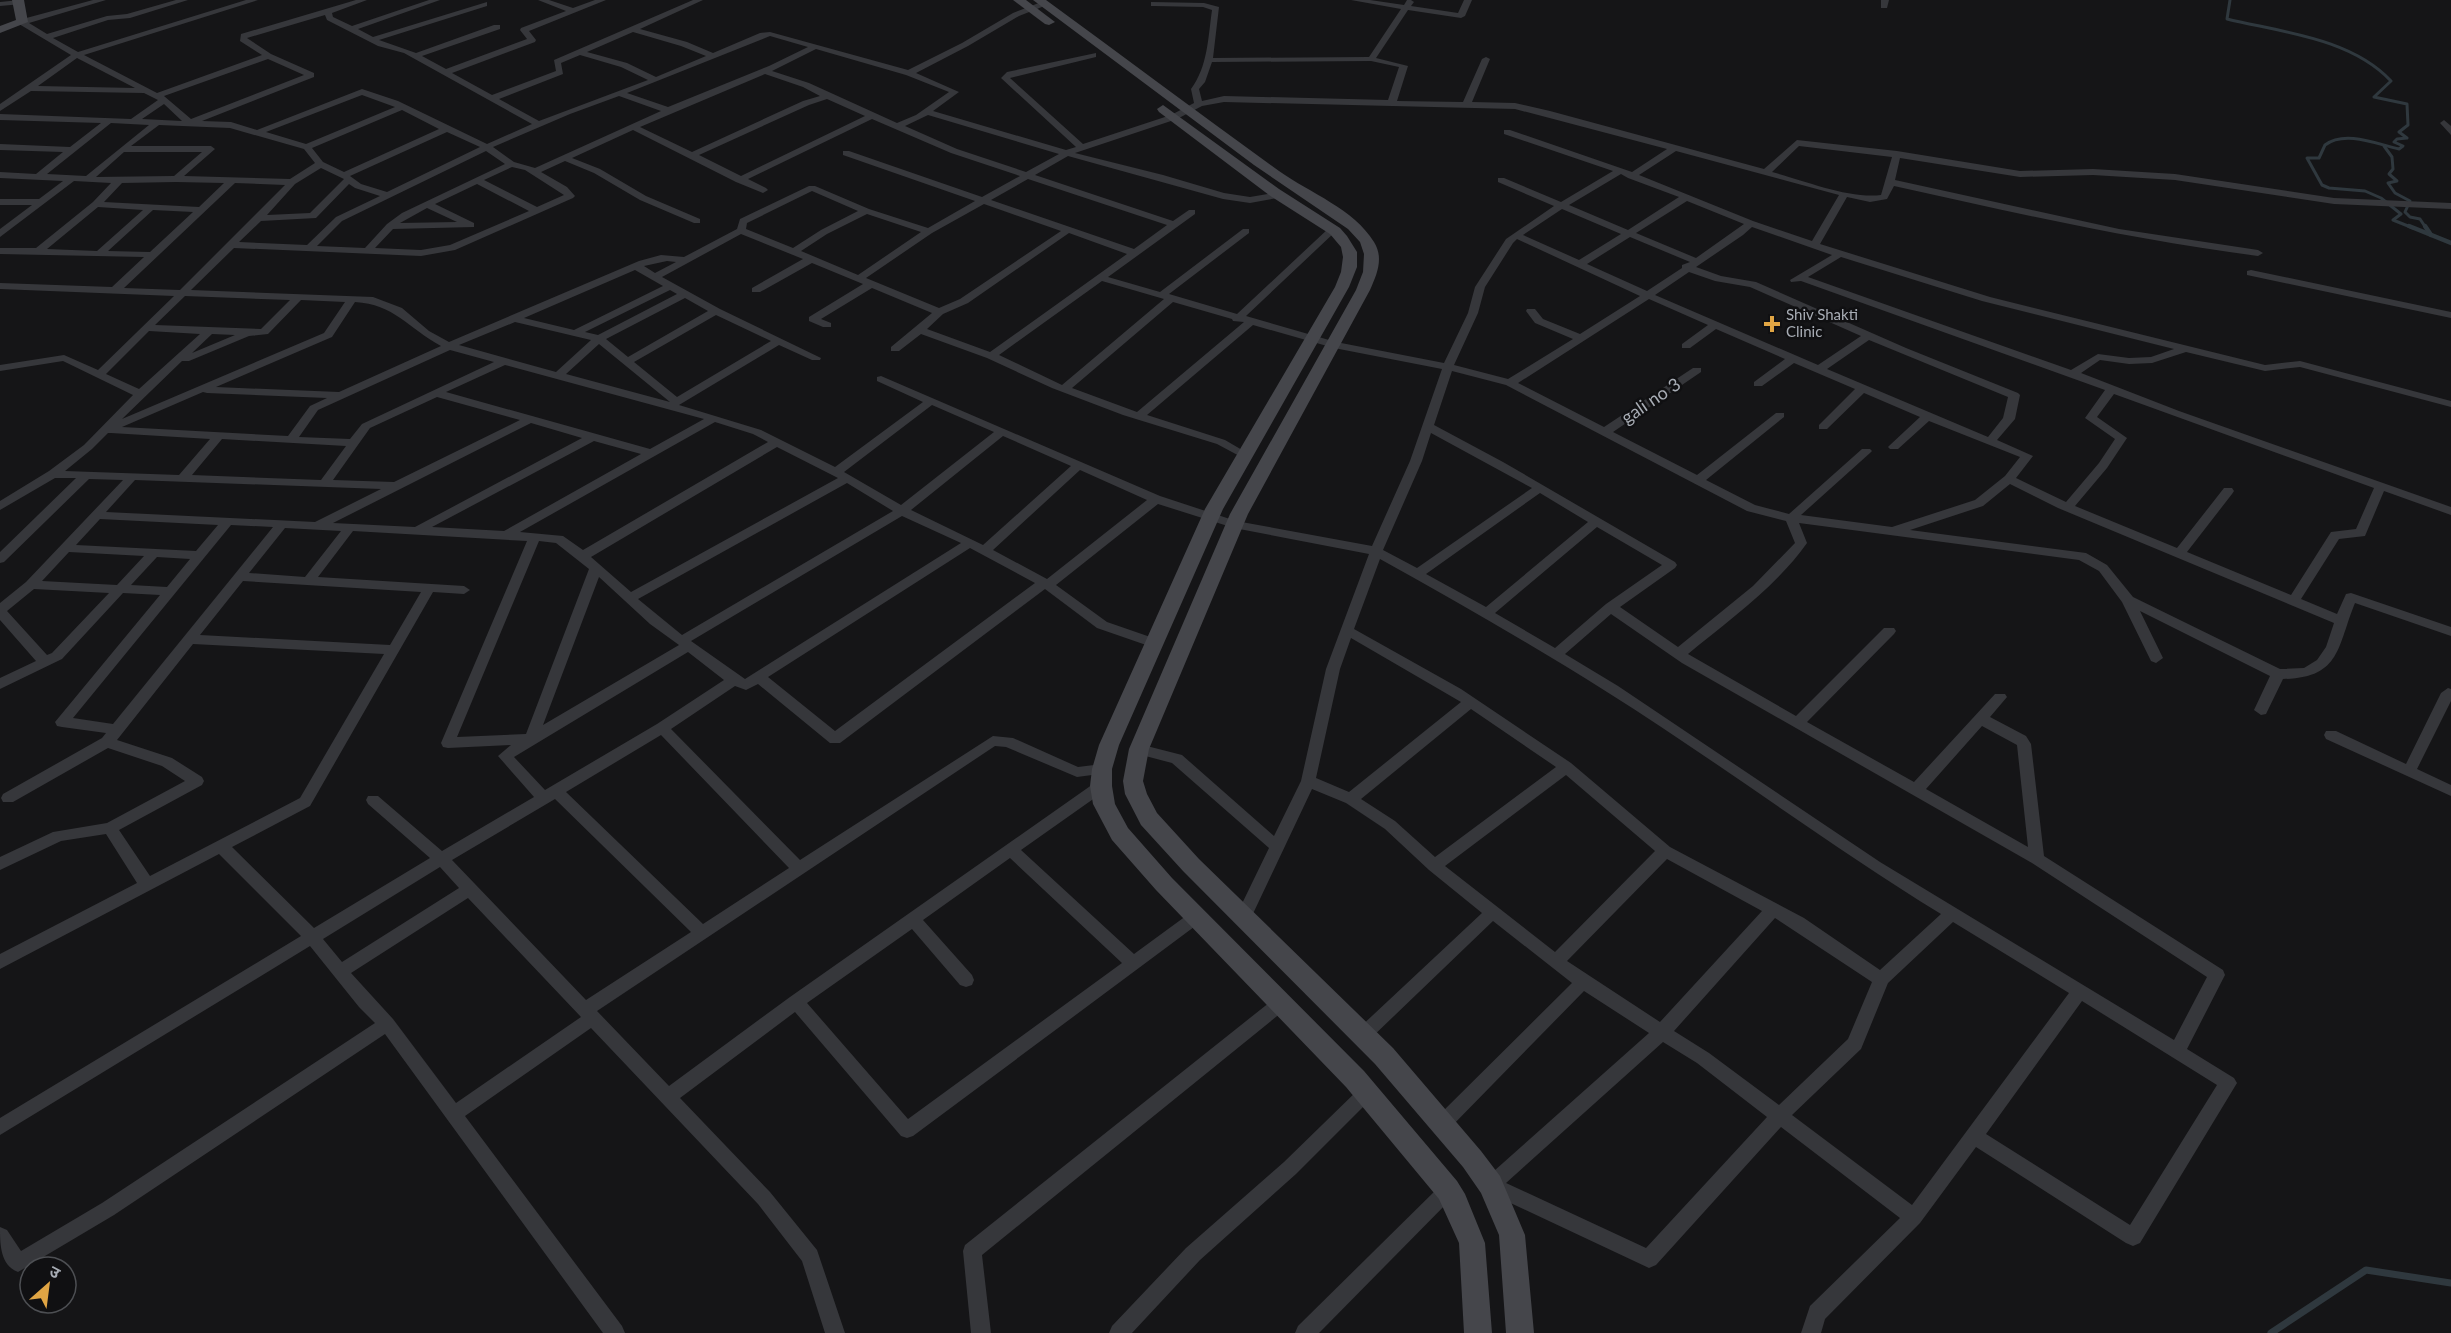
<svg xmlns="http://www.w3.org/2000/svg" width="2451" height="1333" viewBox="0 0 2451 1333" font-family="Lato,'Noto Sans Devanagari',sans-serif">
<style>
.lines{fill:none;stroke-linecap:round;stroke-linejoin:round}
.stream-far2{stroke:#2f383e;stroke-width:3}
.stream-far1{stroke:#2f383e;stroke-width:4.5}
.stream{stroke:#2f383e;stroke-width:7}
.street{fill:#36373b;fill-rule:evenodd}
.secondary{fill:#45464b;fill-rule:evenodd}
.poi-dot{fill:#e0a544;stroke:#101012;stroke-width:2}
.labels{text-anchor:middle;stroke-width:5;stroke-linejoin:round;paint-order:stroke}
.far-poi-label{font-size:15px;fill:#a8adb5;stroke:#101012;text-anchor:start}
.street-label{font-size:18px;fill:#a8adb5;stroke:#101012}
</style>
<rect width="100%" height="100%" fill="#151517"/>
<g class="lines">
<g class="stream-far2">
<path d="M2230,0L2227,19C2281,32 2351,38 2391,81L2374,97L2407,104L2408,125L2399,132L2407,138L2397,139L2394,142L2403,146L2399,149C2377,144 2345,130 2325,145L2319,158H2307L2322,185L2329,188L2365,191L2381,198L2401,214L2393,220L2413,228"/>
<polyline points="2384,146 2392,157 2393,169 2389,174 2397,181 2388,183 2395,193 2410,201 2405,212 2410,217 2420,219 2426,228"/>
</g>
<g class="stream-far1">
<polyline points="2409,226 2451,243"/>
<polyline points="2425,226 2431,235"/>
</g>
<polyline class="stream" points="2271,1333 2366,1270 2451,1283"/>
<g class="street">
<polygon points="20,0 22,4 0,6 0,2"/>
<path d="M93,0H106L29,23L47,34L107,16L127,14L176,0H188L130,18L108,20L53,38L78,52L246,0H258L84,55L157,93L262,55L240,41L241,34L356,0H367L332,13L333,17L352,26L429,0H440L358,29L373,37L487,2V6L379,40L416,53L494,25H500V29L422,56L446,69L527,39L520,30L521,28L566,11L538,0H549L573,8L595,0H606L529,31L536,40L535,42L452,73L492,95L556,71L554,60L693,0H703L640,29L687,42L713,53L760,33L770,32L908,70L962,43L1013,13L1044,1H1047V5L1019,16L968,46L916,73L959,92L933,111L1066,150L1076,147L1001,78L1007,72L1096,53V57L1010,78L1083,144L1171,115L1194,103L1191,89C1208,66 1208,38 1212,10L1203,7L1154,6H1151V2L1204,3L1219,7L1213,58L1369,57L1401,9L1351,0H1370L1404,5L1407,0H1411L1414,2L1411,6L1458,13L1464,0H1472L1465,16L1461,18L1408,10L1376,58L1408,66L1397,101L1463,102L1482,59L1486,57L1490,59L1472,102L1515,103L1550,111L1764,169L1797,140L1897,151L2020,171L2093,169L2175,174L2334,198L2451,203V209L2334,204L2175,180L2093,175L2020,177L1900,158L1895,180L2119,229L2258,250L2263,253L2258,256C2135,240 2015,213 1894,186L1887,199L1870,202L1847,197L1820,244L1990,297L2265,365L2300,361L2451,401V407L2300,367L2265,371L2186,352L2152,363L2129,364L2100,360L2081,373L2179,411L2451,507V515L2384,491L2365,536L2339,539L2301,599L2337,614L2346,594L2351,593L2451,627V636L2355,603C2337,647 2341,678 2283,679L2266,714L2261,715L2254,710L2270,676L2140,611L2163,658L2156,663L2151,661L2122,602L2099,571L2079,560L1799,523L1807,543C1776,587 1729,620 1688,654L1796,716L1884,628H1894L1896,631L1894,634L1807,722L1914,782L1995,694H2005L2007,697L1990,717L2026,736L2031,744L2044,856L2223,970L2225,975L2187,1049L2234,1078L2237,1083L2140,1243L2133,1246L2126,1243L1976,1147L1920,1223L1825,1319L1821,1333H1801L1810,1306L1900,1218L1781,1127L1656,1265L1649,1268L1485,1191L1482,1185L1485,1179L1649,1033L1584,991L1448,1130L1442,1132L1436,1130L1433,1124L1436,1118L1572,983L1493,921L1369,1040L1363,1042L1357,1040L1355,1035L1357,1030L1482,913L1429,870L1385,829L1346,803L1312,789L1250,920L1244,922L1238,920L1236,916L1269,848L1172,763L1134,753L1132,749L1134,745L1139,744L1182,755L1274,836L1301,781L1326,669L1369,554L1234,528L1158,504L1056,585L1107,622L1159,640L1161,643L1159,646H1149L1097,628L1045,589L840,743H830L758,684L746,690L735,686L671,729L800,860L993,736L1013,738L1078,767L1102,764L1107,765L1109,769L1107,773L1077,777L1006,747L995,746L597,1011L669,1086L790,997L1096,782H1106L1108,786L1106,790L1021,850L1134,954L1190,913L1196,911L1202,913L1204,917L1202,921L913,1136L907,1138L901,1136L795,1012L680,1098L770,1192L817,1250L845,1333H825L802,1261L758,1204L591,1028L465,1116L622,1326L625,1333H603L385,1034L114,1215L18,1272C0,1265 0,1244 0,1227L7,1230L21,1251L102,1203L375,1023L359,1007L310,946L0,1135V1118L301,936L219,854L0,969V954L137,883L106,834L61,841L0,870V857L53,832L107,823L185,781L162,766L108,748L13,802H3L1,798L3,794L102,738L106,733L62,727L57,726L55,722L160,595L123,593L62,659L0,689V678L36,661L0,620V603L26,582L123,480L89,479L4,562L0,563V552L76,478H55L0,510V501L49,471L84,445L133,395L63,361L0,371V365L64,355L98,370L174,296L0,289V283L112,287L144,257L0,254V248H36L93,202L111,183L74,181L0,237V229L32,205H0V199H39L63,181L0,178V172L36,174L63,152L0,150V144L70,147L101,123L0,120V114L131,119L158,100L144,93L31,91L0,111V104L71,55L19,24V20ZM325,15L327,20L378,46L404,53L532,124L487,144L398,101L362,89L257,130L231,122L202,121L314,77V73L271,54L247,38ZM633,32L681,46L706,56L656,77L627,63L587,52ZM770,36L808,47L769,66L668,107L627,93ZM816,49L906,75L949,92L916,115L897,123L809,83L772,71ZM580,55L621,67L648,80L539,121L499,99L563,74L561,63ZM77,58L135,88L38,86ZM268,59L304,75L191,119L164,96ZM1371,61L1399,67L1388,100L1224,96L1202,101L1199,89L1205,82L1212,62ZM765,74L803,87L820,96L803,101L692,152L640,127ZM362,95L395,107L306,144L266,132ZM619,96L661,111L535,168L514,162L493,147L570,114ZM827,99L865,116L741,176L699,155L809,105ZM1224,102L1515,109L1667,149L1632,172L1510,130H1504V134L1613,171L1561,202L1504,178H1498V182L1554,206L1506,239L1475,287L1468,313L1444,363L1336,342L1246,316L1335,232V228H1329L1237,314L1169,294L1249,233V229H1243L1160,292L1108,277L1195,214V210H1189L1173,221L1035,175L1068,156L1223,199L1250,203L1283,197V193L1280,192L1250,197L1224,193L1163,175L1075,153L1177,119L1202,106ZM164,104L182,121L142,119ZM402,110L439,129L344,172L323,162L312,148ZM928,115L1059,154L1026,172L957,149L905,126ZM872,119L951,153L1020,176L982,197L849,151H843V155L975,201L928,228L869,209L815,186H809L740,219L737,229L684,257L661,255L639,261L449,342L429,331L402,308L373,297L191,290L234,248L421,256L455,250L573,198L575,196L567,187L541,172L565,161L594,173L640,200L694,223H700V219L646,196L600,169L572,158L633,130L736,182L763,193L768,190L766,188L748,179ZM111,123L149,125L86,176L47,174ZM159,125L230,128L304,149L315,163L290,179L184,176L215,149L211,146H131ZM447,132L480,147L387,192L361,184L350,176ZM1799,146L1892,157L1881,195C1849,199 1803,180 1772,172ZM486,151L505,164L402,213L387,224L365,248L317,246L342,221ZM1676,151L1839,195L1812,241L1753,221L1639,175ZM124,152H202L174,176L96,177ZM512,167L525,170L564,195L537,207L484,180ZM321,168L344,179L310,213L267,215L295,184ZM1621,174L1628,178L1679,197L1628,230L1569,205ZM1028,179L1167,225L1134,249L991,200ZM176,182L224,183L199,207L104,202L122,183ZM235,183L285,185L180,290L124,288ZM349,184L355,188L380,196L336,217L307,245L239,242L261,221L316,218ZM477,184L529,211L450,245L421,250L375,248L393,229L474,227V223L435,204ZM812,191L858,211L821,230L793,248L746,229L747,223ZM1687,201L1744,224L1696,258L1636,233ZM984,204L1061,231L960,299L939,308L866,278L932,233ZM98,207L143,210L97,251L47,249ZM427,208L457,222L400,223ZM1562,209L1621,234L1579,260L1523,235ZM153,210L193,212L150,252L108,251ZM867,214L921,232L858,275L801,251L827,234ZM1752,227L1832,255L1790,280L1791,282L1801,281L2105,390L2085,418L2115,439L2099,463L2066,502L2016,478L2033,456L1997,440L2015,419L2020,395L2018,393L1906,348L1756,282L1721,276L1696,267L1743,235ZM1069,233L1127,254L990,352L927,329L943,314L968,303ZM741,234L803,259L752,288V292H760L812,263L863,284L809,317V321L823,327H831V323L821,319L872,288L932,313L891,347V351H899L921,334L987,358L1052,388L1123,415L1217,444L1245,459L1249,458L1251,456L1249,454L1225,440L1147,415L1253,325L1334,348L1442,369L1410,461L1372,546L1236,521L1160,496L881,376L877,377V381L923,402L835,467L761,430L679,405L779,345L812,360H820L821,358L720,309L662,277ZM1630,237L1690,262L1682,265V268L1647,291L1587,264ZM1517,239L1640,296L1580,334L1543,319L1535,309H1527L1526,311L1535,323L1573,339L1508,379L1454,365L1478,313L1485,287L1513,243ZM1841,257L1982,301L2174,349L2151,357L2129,358L2098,354L2071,370L1808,277ZM667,261L676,262L655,273L644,266ZM635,270L663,286L574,330L524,318ZM1689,272L1715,281L1750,287L1861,336L1818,365L1655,295ZM1102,281L1164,299L1062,385L999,355ZM670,290L677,294L598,335L585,332ZM185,296L290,300L261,329L155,325ZM685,298L708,311L628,357L606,339ZM1649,299L1708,325L1682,344V348H1690L1716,329L1785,359L1754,382V386H1762L1794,363L1855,389L1819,425V429H1827L1864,393L1920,417L1890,445L1888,447L1890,449H1898L1929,421L2020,457L2005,476L1975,500L1892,527L1801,515L1870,453L1872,451L1870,449H1862L1789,514L1755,505L1706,480L1784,417V413H1776L1697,475L1613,432L1701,372V368H1693L1604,427L1518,383ZM301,300L345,302L324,333L122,419L182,361H189L249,336L268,334ZM355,302C394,304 408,328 441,346L339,392L216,387L332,337ZM1173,302L1232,319L1233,321L1244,322L1137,412L1072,388ZM716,315L771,341L677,397L634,362ZM515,322L591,340L556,372L459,345ZM149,331L200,334L139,389L106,374ZM212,334L235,335L192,353ZM1869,340L2008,397L2003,418L1988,437L1827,369ZM599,344L670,402L566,374ZM450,350L494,362L362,424L350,439L299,437L318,410ZM505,365L704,419L650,449L446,392ZM1452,371L1506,385L1747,511L1786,521L1795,543L1753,586L1678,647L1620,607L1675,568L1677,565L1675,562L1503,462L1434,425ZM203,392L207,393L327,398L310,406L288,436L122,427ZM2114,394L2374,488L2356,529L2331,532L2291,595L2187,552L2232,494L2234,491L2232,488H2224L2177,548L2075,506L2107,468L2127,438L2097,417ZM437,397L520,420L394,482L333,480L370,428ZM932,405L994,432L901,505L844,472ZM715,422L753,434L768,442L583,550L563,536L520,532ZM531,423L582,438L415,527L333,523ZM108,433H111L210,439L179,475L65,471L92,449ZM1431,433L1532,488L1417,568L1383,550L1422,461ZM1003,436L1071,466L983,545L911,510ZM222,439L346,446L321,480L192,475ZM594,441L641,454L504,531L432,527ZM777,447L838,478L631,592L591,557ZM1080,470L1147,500L1047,579L993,550ZM135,480L381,489L315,522L106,512ZM847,483L893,511L682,635L638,599ZM2010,484L2058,508L2334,623L2326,647L2317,660L2304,668L2280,669L2133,597L2107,565L2086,553L1910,530L1983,506ZM1540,493L1588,522L1486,607L1426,574ZM902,516L961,543L745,679L691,641ZM100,519L218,525L196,551L76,545ZM231,525L273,527L113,724L73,718ZM1597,527L1662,565L1606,604L1555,648L1495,613ZM285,528L341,531L305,577L249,573ZM353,531L527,541L441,743L443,747L448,748L511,745L498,756L534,797L442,851L378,796H368L366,800L368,804L430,858L314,928L232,847L310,806L433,592L464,594L470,590L464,586L318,577ZM539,541L556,543L589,569L526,734L457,737ZM970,548L1035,583L835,731L768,677ZM69,552L144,556L117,585L42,581ZM157,557L190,559L167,587L131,585ZM1380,559C1457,602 1533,645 1607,692C1720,763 1827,844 1941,914L1880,970L1804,918L1670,847L1571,763L1461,689L1354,629ZM599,577L650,624L679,645L543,725ZM243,581L421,592L390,645L200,635ZM34,589L109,593L52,653L47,655L7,611ZM1611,614L1682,663L2032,863L2207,977L2174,1040L1880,862L1618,686L1565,654ZM1351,638L1461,702L1349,792L1316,778L1340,669ZM193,644L384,654L300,798L150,876L119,830L202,785L204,781L202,777L172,758L117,740ZM688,652L724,680L657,724L545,790L514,757ZM1471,709L1556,767L1435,857L1395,821L1361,799ZM1982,726L2017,745L2028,847L1926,789ZM661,735L789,868L703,924L566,792ZM1566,775L1655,851L1555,952L1445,866ZM555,799L691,932L586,1000L452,860ZM1010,858L1122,963L908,1119L807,1003L912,929L960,985L966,987L972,985L974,980L972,975L923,920ZM1667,859L1762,911L1660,1022L1567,961ZM440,867L459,888L342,962L323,939ZM468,898L581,1017L456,1103L393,1019L351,973ZM1775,918L1872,982L1848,1039L1779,1105L1709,1053L1674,1031ZM1953,922L2069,993L1912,1205L1792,1115L1861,1049L1888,983ZM2082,1001L2217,1085L2130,1225L1986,1134ZM1663,1042L1697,1063L1767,1117L1646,1248L1506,1183Z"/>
<polygon points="1881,0 1889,0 1887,8 1881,8"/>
<polygon points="2444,120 2451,126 2451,135 2440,123"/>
<polygon points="2251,270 2451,312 2451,318 2247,275 2247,271"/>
<polygon points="2448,688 2451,689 2451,701 2417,769 2451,785 2451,796 2326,739 2324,735 2326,731 2336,731 2406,764 2441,693"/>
<polygon points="1281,996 1287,998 1289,1003 1287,1008 982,1255 991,1333 971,1333 963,1251 965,1245 1275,998"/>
<polygon points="1367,1084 1373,1087 1376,1092 1373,1097 1296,1174 1200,1260 1132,1333 1109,1333 1112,1326 1186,1248 1284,1162 1361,1087"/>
<polygon points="1448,1182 1454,1184 1457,1190 1454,1196 1319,1333 1295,1333 1298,1326 1442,1184"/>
</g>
<g class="secondary">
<polygon points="12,0 24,0 28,22 0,33 0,26 16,20"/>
<polygon points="1013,0 1026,0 1055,22 1049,25 1045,24"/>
<path d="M1033,0H1046C1124,57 1201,115 1279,171C1310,193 1354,209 1374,242C1384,258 1377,274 1370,290L1248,514L1149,749L1143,781L1147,794L1157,813L1199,859L1393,1048L1481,1151L1500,1176L1525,1235L1534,1333H1506L1499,1235L1481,1193L1463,1167L1375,1064L1183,871L1141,825L1125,794L1123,781L1129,749L1230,514L1356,290L1363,272L1364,254L1360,242L1348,229L1254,165Z"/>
<polygon points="1163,105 1279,189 1340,228 1347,236 1357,252 1357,267 1349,287 1223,509 1119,745 1112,769 1112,786 1115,804 1128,828 1172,878 1364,1071 1457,1181 1465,1194 1485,1243 1492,1333 1464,1333 1459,1243 1439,1199 1346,1087 1156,890 1112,840 1093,804 1090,786 1092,769 1099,745 1205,509 1335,287 1341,272 1343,257 1341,247 1330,234 1269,195 1159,112 1157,109"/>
</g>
</g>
<path class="poi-dot" d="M1769 315h6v6h6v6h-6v6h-6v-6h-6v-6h6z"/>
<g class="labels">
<g class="far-poi-label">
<text x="1786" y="320">Shiv Shakti<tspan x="1786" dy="17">Clinic</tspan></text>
</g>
<g class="street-label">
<text transform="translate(1651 401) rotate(-34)" y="6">gali no 3</text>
</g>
</g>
<g transform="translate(48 1285) rotate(28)"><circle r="28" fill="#101012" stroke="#4d4f53" stroke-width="1.5"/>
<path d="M0-4.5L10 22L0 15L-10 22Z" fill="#e0a544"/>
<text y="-9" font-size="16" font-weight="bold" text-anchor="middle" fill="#a8adb5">उ</text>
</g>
</svg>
